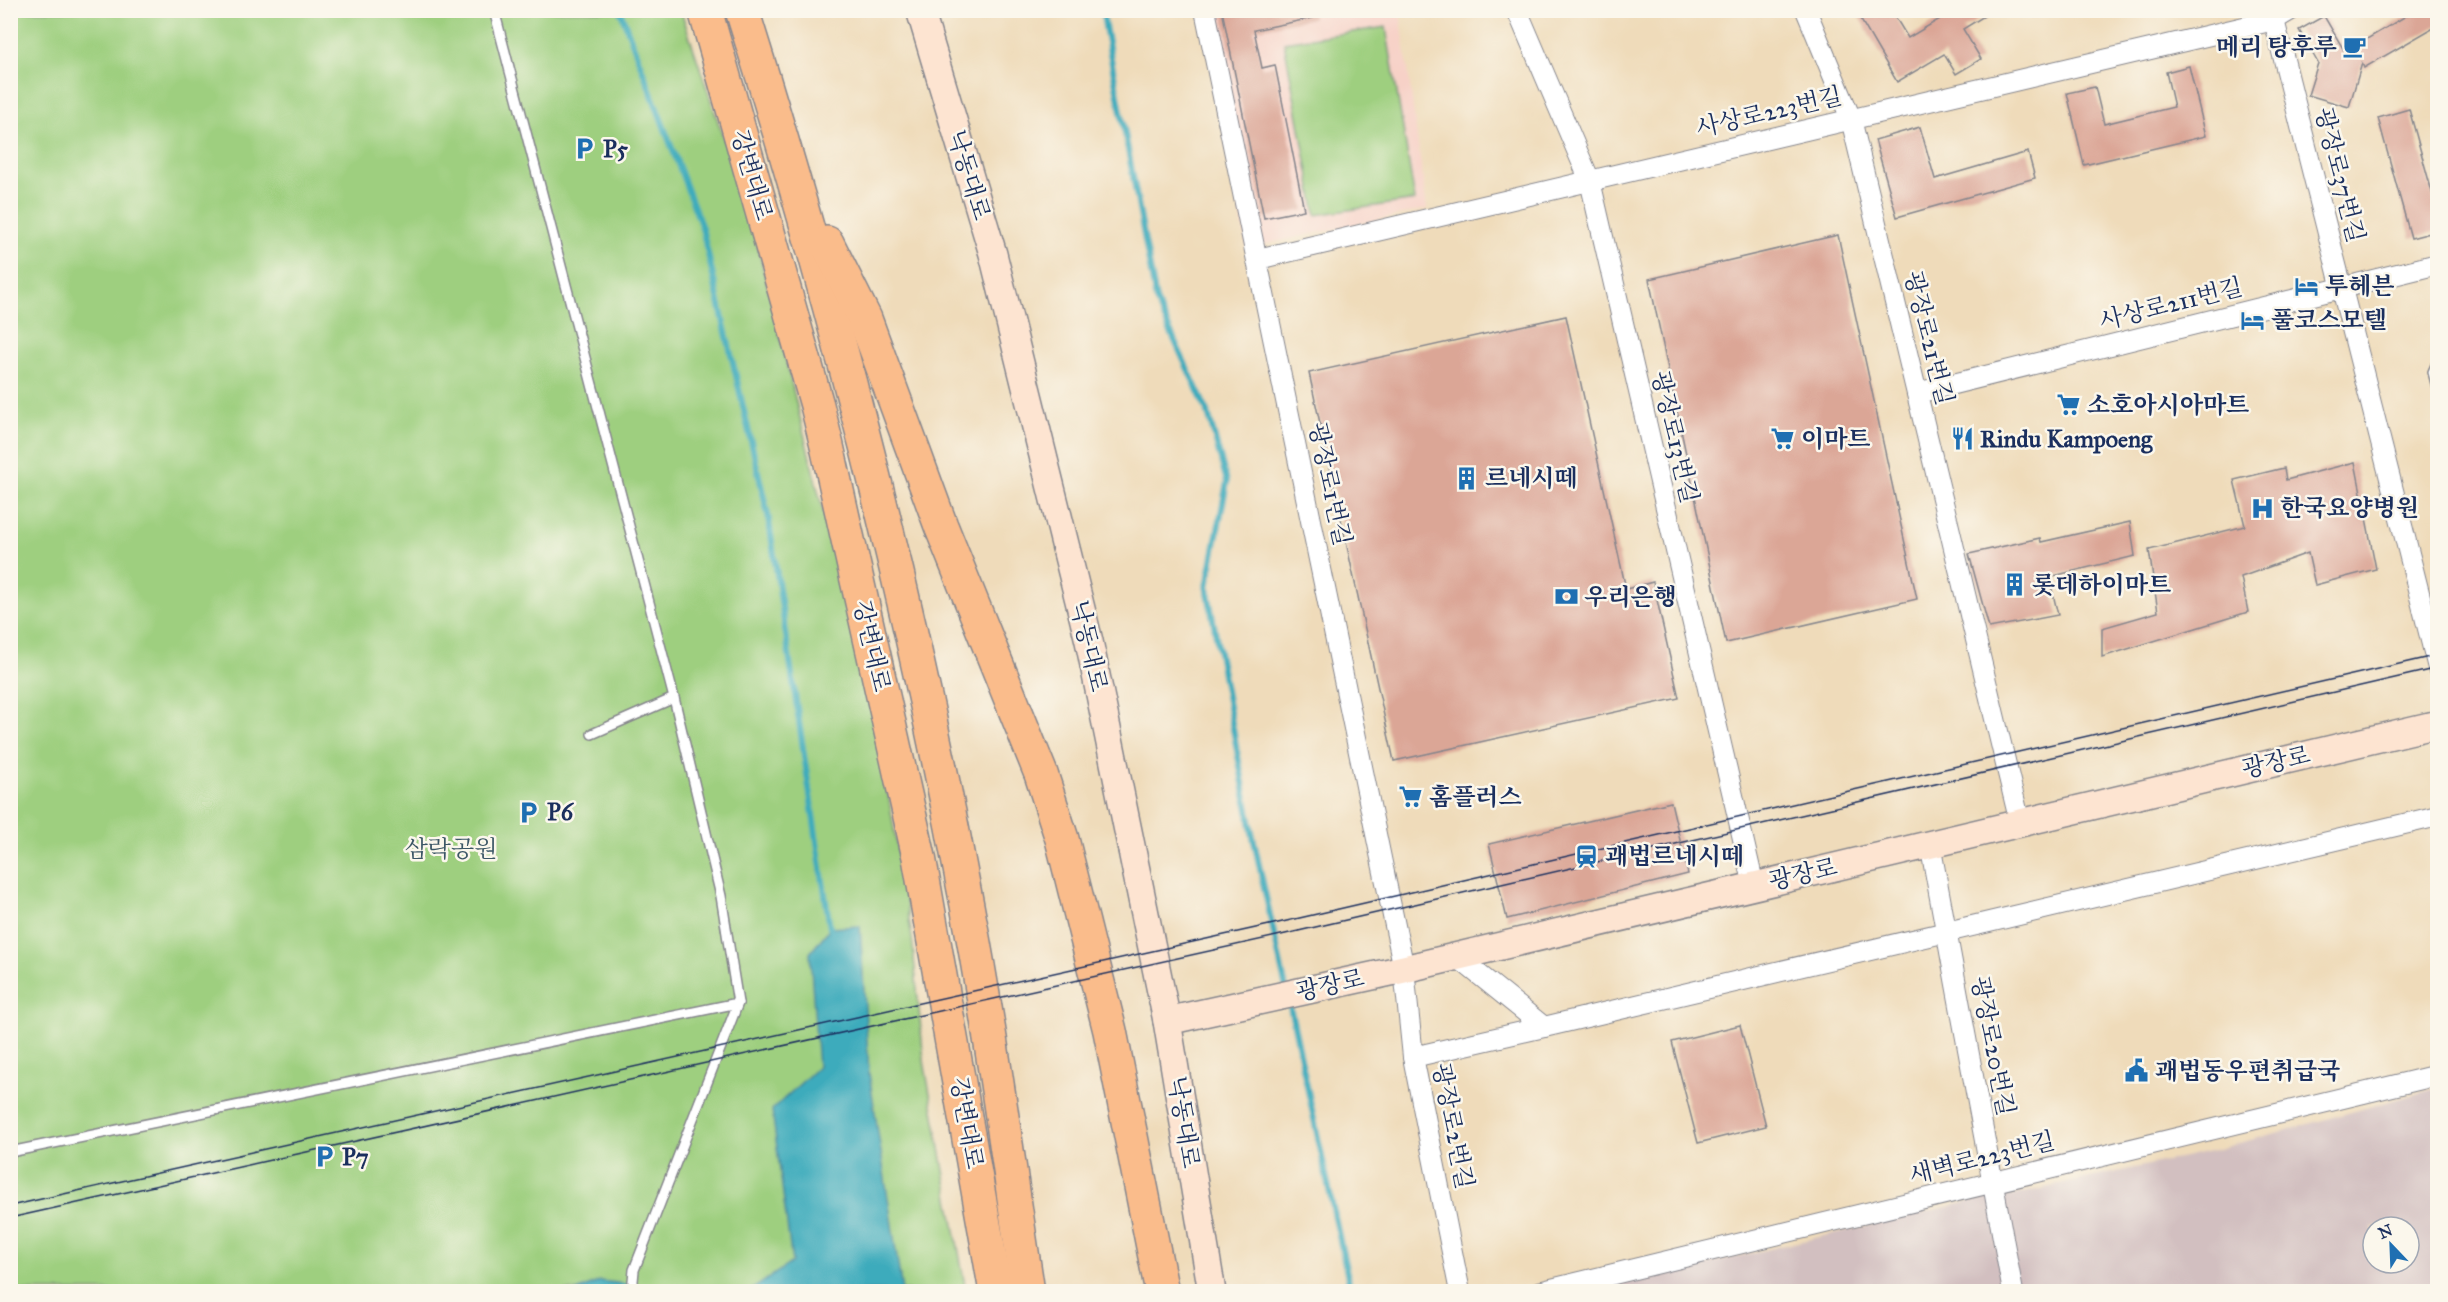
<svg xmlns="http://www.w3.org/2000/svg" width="2448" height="1302" viewBox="0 0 2448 1302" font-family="'IM FELL Great Primer','Noto Serif KR',serif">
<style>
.built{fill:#f7d1c7}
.industrial{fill:#d2bfc0;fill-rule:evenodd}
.green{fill:#9ecf7f;stroke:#5c7f6e;stroke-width:1.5}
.water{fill:#3dabbc;stroke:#2c6d8d;stroke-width:1.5}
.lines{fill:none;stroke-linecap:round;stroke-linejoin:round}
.stream{stroke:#3dabbc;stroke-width:6}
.building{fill:#dba696}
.lane-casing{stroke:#85858c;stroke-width:12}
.street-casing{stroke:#85858c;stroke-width:22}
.secondary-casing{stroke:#85858c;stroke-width:30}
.highway-casing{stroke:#85858c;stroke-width:36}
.lane{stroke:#fff;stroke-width:9}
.street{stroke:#fff;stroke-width:20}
.secondary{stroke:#fde4d1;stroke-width:27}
.highway{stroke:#fabc8b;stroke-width:33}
.tram{stroke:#1b2f5e;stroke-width:1.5}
.labels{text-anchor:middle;stroke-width:5;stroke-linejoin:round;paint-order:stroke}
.poi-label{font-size:24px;font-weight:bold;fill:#1b2f5e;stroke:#fbf7ec;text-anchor:start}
.street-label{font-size:24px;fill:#1b2f5e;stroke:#fbf7ec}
.park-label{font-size:24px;fill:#3c5766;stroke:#fbf7ec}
</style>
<rect width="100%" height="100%" fill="#fbf7ec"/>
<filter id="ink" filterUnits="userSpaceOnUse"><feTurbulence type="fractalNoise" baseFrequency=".0167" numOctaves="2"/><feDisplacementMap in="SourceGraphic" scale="12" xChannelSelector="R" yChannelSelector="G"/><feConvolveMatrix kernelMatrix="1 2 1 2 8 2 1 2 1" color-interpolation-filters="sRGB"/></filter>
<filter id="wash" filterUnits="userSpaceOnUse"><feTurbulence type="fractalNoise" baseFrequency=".008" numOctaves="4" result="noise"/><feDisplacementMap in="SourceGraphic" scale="24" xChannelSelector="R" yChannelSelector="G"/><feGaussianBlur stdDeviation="1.35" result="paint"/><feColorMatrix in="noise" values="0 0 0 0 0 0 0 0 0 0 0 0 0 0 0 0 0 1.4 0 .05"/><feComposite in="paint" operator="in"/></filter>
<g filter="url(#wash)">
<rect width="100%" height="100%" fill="#efdbba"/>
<polygon class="built" points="1205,11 1400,11 1427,209 1247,248"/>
<path class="industrial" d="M2437,1088V1291L1587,1292L1976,1200L2014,1195L2215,1150ZM2373,1227H2409V1263H2373Z"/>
<g class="green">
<polygon points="10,11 681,11 751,220 878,733 912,938 924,1061 966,1291 11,1291"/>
<polygon points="1386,27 1415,200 1316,215 1284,42"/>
</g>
<g class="water">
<polygon points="860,926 869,1073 902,1291 750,1291 792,1262 772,1110 818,1067 810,953 830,928"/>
<polygon points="600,1281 684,1291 575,1292"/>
</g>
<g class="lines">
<g class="stream">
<polyline points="620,10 702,228 768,515 830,928"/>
<polyline points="1102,10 1156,300 1208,413 1227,482 1207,587 1252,832 1286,989"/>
<polyline points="1289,1002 1351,1292"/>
</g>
</g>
<g id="blocks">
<g class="building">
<polygon points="1222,10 1312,10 1313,18 1254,30 1262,68 1275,65 1304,210 1264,218"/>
<polygon points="1855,10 1891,10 1908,38 1955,10 1994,10 1963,29 1981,59 1956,74 1944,54 1897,82"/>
<polygon points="2416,10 2438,10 2438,25 2364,68 2362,63 2349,107 2308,95 2318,63 2299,30 2324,16 2345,52"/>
<polygon points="2189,66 2206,136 2084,165 2067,93 2095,87 2104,124 2174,107 2166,72"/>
<polygon points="2409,109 2435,203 2438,202 2438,231 2411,238 2378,118"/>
<polygon points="1920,127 1935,179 2028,152 2035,178 1897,217 1875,140"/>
<polygon points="1838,235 1917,599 1726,643 1649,279"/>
<polygon points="1566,316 1626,589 1653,582 1679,698 1394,761 1309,373"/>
<polygon points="2355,462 2376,569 2315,585 2308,553 2241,577 2248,612 2102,657 2102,628 2158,612 2149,550 2245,526 2234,480 2284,468 2286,480"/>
<polygon points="2130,522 2135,556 2049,577 2058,615 1989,628 1969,554 2040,538 2041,542"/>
<polygon points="1671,802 1688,874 1507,919 1489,844"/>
<polygon points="1740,1025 1766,1126 1698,1143 1672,1042"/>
</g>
</g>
</g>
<g filter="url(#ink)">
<use href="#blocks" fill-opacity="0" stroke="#85858c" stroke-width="1.5"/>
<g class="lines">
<defs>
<g id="lane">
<polyline points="494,10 674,698 721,896 738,1003 634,1270 632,1292"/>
<polyline points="2438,361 2433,372 2438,391"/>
<polyline points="592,734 674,698"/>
<polyline points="10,1152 738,1003"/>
</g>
<g id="street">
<polyline points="1205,10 1404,969 1413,1057 1460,1292"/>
<polyline points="1517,10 1590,181 1754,886"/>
<polyline points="1806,10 1851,119 2020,823"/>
<polyline points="2269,10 2274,20 2438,668"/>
<polyline points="1258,259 2274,20 2291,10"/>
<polyline points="1917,393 2438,264"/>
<polyline points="1930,844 2013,1292"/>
<polyline points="1544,1027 2438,816"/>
<polyline points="1413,1057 1544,1027 1456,956"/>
<polyline points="1539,1292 2438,1075"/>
</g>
<g id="secondary">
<polyline points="920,10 993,254 1089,641 1167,1021 1212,1292"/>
<polyline points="1167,1021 1404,969 2438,724"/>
</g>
<g id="highway">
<polyline points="705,10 817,405 827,446 919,857 996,1292"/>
<path d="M742,10C834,302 910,599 966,900C991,1030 1008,1161 1028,1292"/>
<polyline points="827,243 865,319 941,526 1041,774 1062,839 1110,1031 1162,1292"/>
</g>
</defs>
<use href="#lane" class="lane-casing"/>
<use href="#street" class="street-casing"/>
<use href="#secondary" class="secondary-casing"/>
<use href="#highway" class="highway-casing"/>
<use href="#lane" class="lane"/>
<use href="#street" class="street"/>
<use href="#secondary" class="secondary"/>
<use href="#highway" class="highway"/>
<g class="tram">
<polyline points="10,1206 1278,923 2438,655"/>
<polyline points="10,1218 1281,935 2438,668"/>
</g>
</g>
</g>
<defs>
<symbol id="cafe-bare" viewBox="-9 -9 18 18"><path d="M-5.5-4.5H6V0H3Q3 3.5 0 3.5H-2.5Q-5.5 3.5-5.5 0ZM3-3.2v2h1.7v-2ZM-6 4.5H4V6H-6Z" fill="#1f6fb2" stroke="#fbf7ec" stroke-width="2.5" paint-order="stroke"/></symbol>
<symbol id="parking-bare" viewBox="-9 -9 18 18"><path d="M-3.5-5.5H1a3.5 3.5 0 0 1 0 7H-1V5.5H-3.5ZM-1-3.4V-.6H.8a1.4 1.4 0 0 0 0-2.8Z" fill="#1f6fb2" stroke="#fbf7ec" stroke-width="2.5" paint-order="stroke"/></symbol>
<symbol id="hotel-bare" viewBox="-9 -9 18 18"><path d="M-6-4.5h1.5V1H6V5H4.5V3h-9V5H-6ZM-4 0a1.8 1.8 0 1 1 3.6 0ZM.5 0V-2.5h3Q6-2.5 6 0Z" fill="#1f6fb2" stroke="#fbf7ec" stroke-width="2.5" paint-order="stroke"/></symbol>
<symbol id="supermarket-bare" viewBox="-9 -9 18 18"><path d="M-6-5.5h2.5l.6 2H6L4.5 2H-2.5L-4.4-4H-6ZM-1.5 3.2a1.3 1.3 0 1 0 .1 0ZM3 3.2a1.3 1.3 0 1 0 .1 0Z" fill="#1f6fb2" stroke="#fbf7ec" stroke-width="2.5" paint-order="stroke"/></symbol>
<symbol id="restaurant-bare" viewBox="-9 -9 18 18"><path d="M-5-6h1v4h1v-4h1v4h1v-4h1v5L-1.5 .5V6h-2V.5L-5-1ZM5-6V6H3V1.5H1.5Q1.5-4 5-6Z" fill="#1f6fb2" stroke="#fbf7ec" stroke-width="2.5" paint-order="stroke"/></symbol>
<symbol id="building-bare" viewBox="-9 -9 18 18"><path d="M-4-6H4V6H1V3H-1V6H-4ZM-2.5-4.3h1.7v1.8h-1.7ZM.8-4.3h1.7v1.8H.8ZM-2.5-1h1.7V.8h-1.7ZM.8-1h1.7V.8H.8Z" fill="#1f6fb2" stroke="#fbf7ec" stroke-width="2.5" paint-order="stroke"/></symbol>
<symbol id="hospital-bare" viewBox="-9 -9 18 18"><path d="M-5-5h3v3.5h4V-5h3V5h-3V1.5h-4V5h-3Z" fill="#1f6fb2" stroke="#fbf7ec" stroke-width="2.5" paint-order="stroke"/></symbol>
<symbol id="bank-bare" viewBox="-9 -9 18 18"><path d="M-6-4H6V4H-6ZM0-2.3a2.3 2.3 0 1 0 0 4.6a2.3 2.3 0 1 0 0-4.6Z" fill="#1f6fb2" stroke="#fbf7ec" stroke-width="2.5" paint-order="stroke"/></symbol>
<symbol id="station-bare" viewBox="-9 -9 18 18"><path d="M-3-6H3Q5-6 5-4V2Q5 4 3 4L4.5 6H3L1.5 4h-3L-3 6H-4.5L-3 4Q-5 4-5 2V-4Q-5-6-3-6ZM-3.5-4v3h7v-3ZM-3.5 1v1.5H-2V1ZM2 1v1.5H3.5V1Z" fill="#1f6fb2" stroke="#fbf7ec" stroke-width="2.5" paint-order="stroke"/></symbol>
<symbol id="civic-bare" viewBox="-9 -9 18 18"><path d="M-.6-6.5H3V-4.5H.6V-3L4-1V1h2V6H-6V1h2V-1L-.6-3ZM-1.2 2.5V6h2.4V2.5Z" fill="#1f6fb2" stroke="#fbf7ec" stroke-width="2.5" paint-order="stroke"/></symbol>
</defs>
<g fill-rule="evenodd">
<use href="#cafe-bare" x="2338" y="30" width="33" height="33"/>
<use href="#parking-bare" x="568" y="132" width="33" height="33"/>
<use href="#hotel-bare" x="2290" y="270" width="33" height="33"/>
<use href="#hotel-bare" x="2236" y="304" width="33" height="33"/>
<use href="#supermarket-bare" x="2052" y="388" width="33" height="33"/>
<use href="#supermarket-bare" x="1766" y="422" width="33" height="33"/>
<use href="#restaurant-bare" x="1946" y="422" width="33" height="33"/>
<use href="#building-bare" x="1450" y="462" width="33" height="33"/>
<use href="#hospital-bare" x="2246" y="492" width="33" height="33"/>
<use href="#building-bare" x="1998" y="568" width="33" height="33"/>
<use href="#bank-bare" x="1550" y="580" width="33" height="33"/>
<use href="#supermarket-bare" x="1394" y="780" width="33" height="33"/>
<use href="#parking-bare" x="512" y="796" width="33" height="33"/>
<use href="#station-bare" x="1570" y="840" width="33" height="33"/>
<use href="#civic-bare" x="2120" y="1054" width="33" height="33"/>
<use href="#parking-bare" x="308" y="1140" width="33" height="33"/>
</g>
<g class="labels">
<g class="poi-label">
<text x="2337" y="55" text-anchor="end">메리 탕후루</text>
<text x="603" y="157">P5</text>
<text x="2325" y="294">투헤븐</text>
<text x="2271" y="328">풀코스모텔</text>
<text x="2087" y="413">소호아시아마트</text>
<text x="1801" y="447">이마트</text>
<text x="1980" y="447">Rindu Kampoeng</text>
<text x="1485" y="486">르네시떼</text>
<text x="2280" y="516">한국요양병원</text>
<text x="2032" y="593">롯데하이마트</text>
<text x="1584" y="605">우리은행</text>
<text x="1429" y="805">홈플러스</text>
<text x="547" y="820">P6</text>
<text x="1605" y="864">괘법르네시떼</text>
<text x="2155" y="1079">괘법동우편취급국</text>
<text x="342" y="1165">P7</text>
</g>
<g class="street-label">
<text transform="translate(1769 112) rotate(-13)" y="8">사상로223번길</text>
<text transform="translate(752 175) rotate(74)" y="8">강변대로</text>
<text transform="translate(969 175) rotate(73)" y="8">낙동대로</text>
<text transform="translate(2340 175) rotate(76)" y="8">광장로37번길</text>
<text transform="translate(2171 304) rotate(-14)" y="8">사상로211번길</text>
<text transform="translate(1929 338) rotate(76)" y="8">광장로21번길</text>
<text transform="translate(1675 437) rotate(77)" y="8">광장로13번길</text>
<text transform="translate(1330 484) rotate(78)" y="8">광장로1번길</text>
<text transform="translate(872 646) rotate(77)" y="8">강변대로</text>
<text transform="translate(1089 646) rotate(77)" y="8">낙동대로</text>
<text transform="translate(2276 762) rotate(-13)" y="8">광장로</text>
<text transform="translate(1803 874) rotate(-13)" y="8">광장로</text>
<text transform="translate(1330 985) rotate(-13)" y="8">광장로</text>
<text transform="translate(1993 1046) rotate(79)" y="8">광장로20번길</text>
<text transform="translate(1184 1122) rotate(81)" y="8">낙동대로</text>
<text transform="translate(967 1123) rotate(80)" y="8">강변대로</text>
<text transform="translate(1453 1126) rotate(79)" y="8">광장로2번길</text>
<text transform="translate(1982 1158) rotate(-14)" y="8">새벽로223번길</text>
</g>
<g class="park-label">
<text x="451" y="857">삼락공원</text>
</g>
</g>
<rect width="2448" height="1302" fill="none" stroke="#fbf7ec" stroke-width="36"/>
<g transform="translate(2391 1245) rotate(337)"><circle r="28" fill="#fbf7ec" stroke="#a1a7b3" stroke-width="1.5"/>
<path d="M0-4.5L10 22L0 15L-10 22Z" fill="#1f6fb2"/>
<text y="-9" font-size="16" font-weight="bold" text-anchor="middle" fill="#1b2f5e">N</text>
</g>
</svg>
